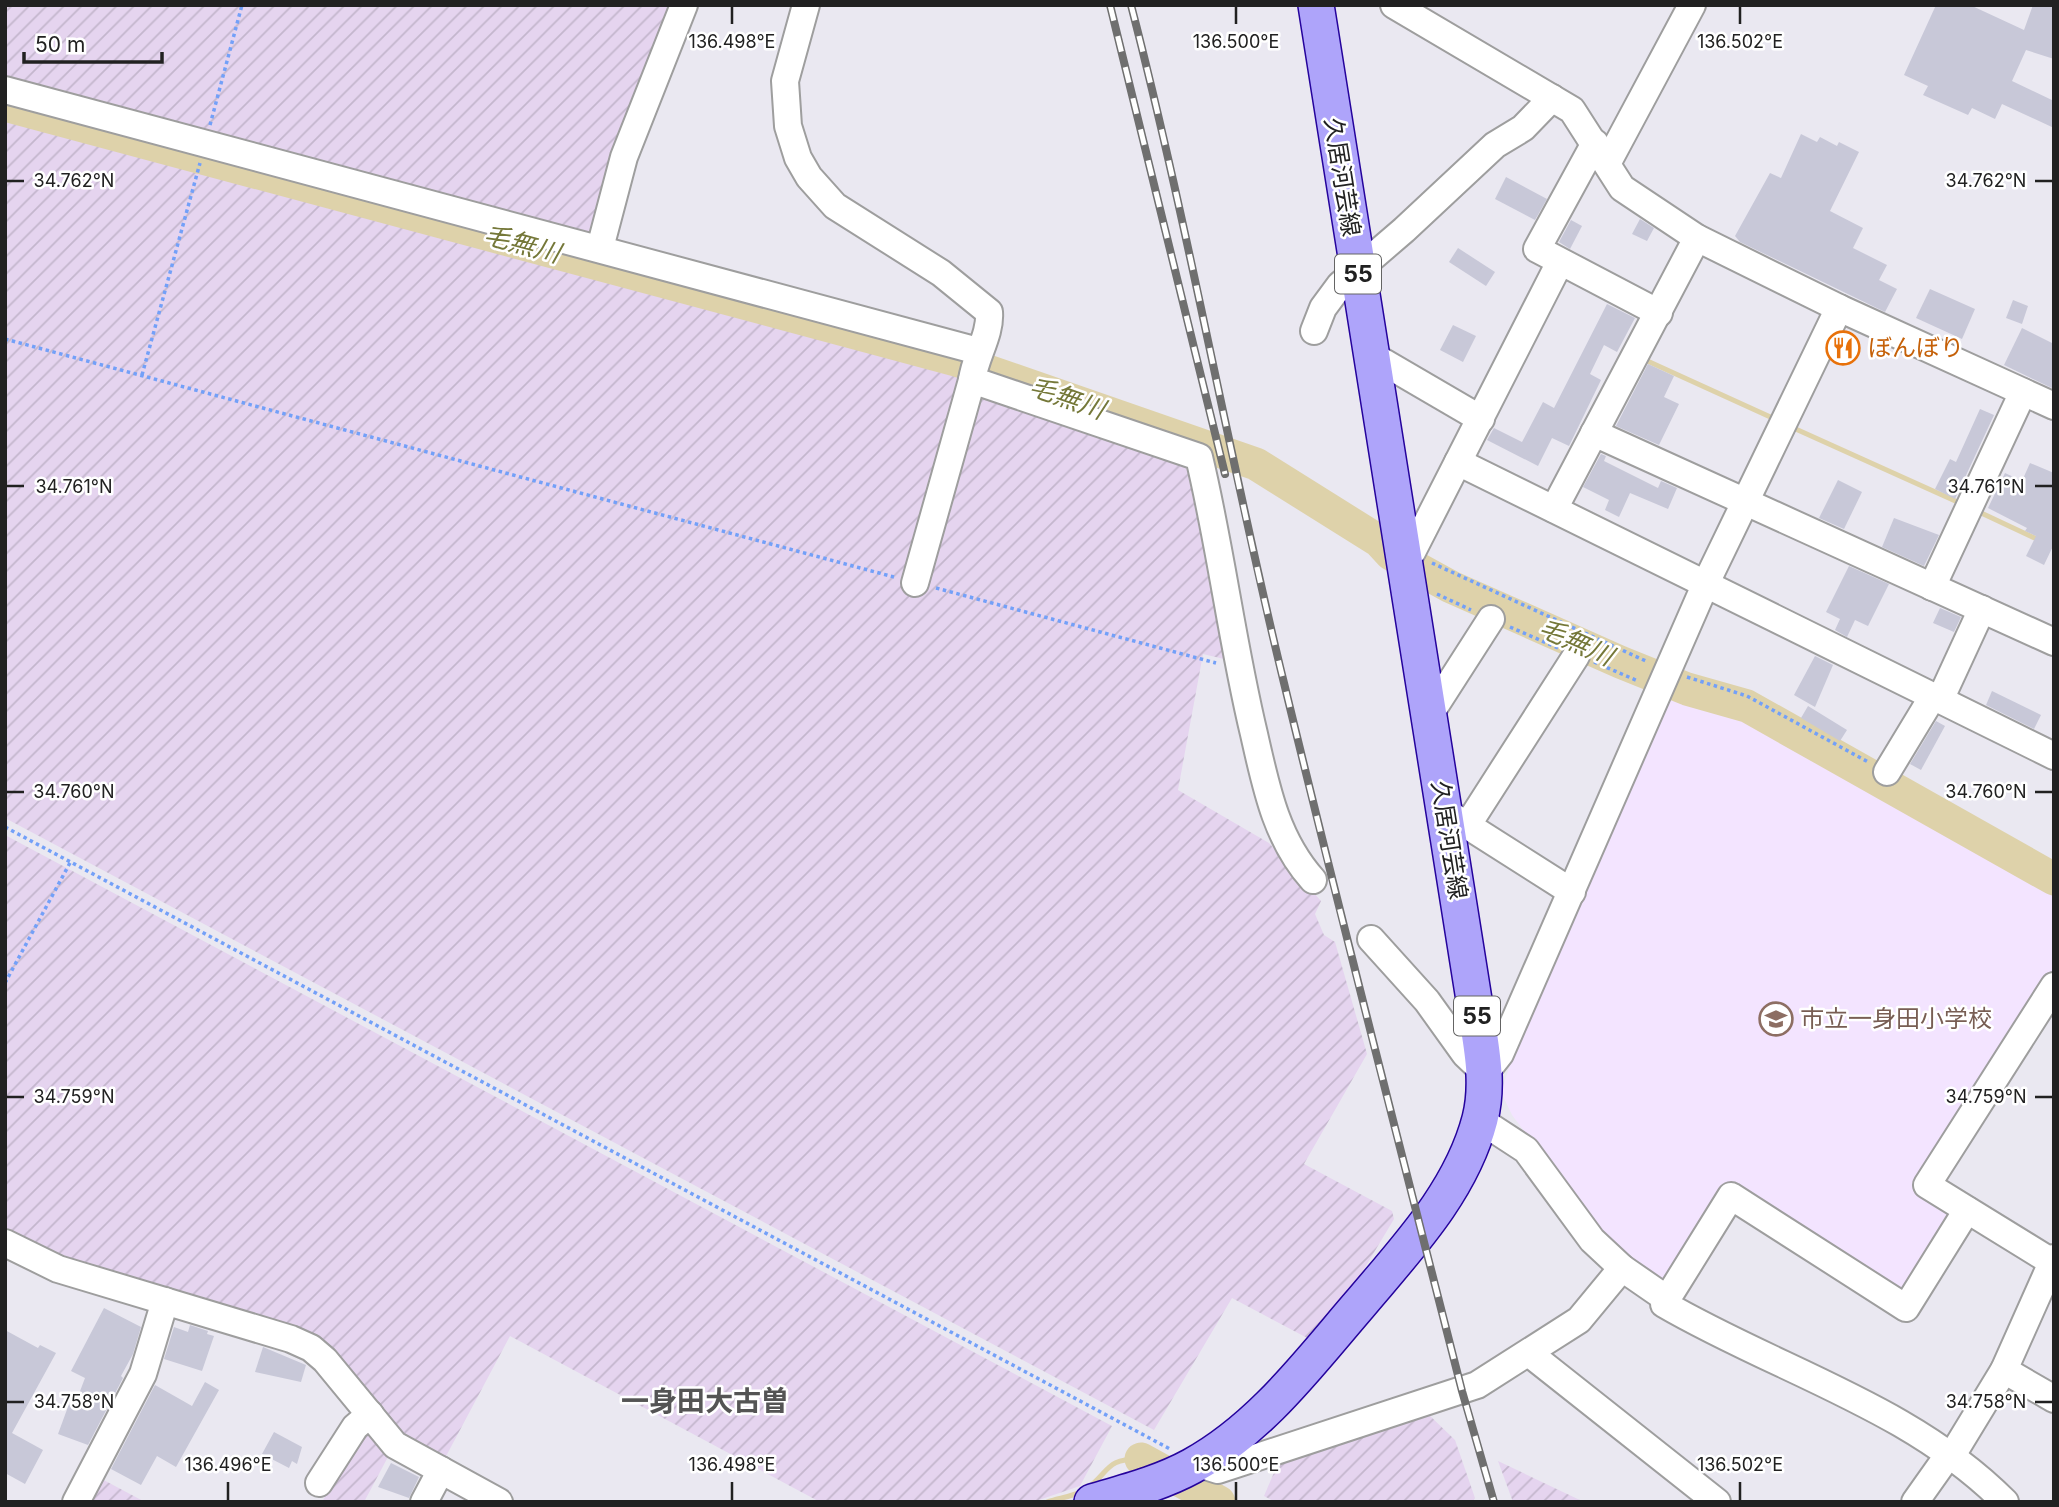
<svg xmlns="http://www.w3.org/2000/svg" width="2059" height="1507" viewBox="0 0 2059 1507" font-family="Inter,'Noto Sans JP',sans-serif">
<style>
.education{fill:#f3e4ff}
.farmland{fill:url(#farmland-furrows)}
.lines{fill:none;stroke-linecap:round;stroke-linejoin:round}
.stream{stroke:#ded2aa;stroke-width:5}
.river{stroke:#ded2aa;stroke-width:33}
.building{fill:#c8c8d8}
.minor-casing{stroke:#9e9e9e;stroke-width:30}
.major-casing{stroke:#25039c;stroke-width:38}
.path{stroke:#73a0f8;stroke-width:3.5;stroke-dasharray:3.5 3.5;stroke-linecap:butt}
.minor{stroke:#fff;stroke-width:26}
.major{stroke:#aea4fa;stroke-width:35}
.rail-casing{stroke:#6f6f6f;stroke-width:8}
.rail{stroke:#fff;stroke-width:5;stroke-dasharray:16;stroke-linecap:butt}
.ticks{fill:none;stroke:#212121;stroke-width:2.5}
.labels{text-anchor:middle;stroke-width:5;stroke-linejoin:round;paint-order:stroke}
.shield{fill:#fff;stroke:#646464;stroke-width:2}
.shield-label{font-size:23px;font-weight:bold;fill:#212121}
.street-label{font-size:24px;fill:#212121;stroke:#fff}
.food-label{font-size:24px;fill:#c56008;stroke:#fff;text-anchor:start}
.education-label{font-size:24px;fill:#785e54;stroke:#fff;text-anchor:start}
.water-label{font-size:26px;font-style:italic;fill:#757839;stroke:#fff}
.quarter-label{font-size:28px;font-weight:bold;fill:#545454;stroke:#fff}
.ticks-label{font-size:18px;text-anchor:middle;fill:#212121;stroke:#fff;stroke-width:5;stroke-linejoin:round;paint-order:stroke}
</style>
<defs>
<pattern id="farmland-furrows" width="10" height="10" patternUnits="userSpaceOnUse" patternTransform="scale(1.75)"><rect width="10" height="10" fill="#e5d4ef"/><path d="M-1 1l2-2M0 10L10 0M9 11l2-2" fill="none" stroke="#c4b6cd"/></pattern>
</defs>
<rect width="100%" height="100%" fill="#eae8f1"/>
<polygon class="education" points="1668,693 1737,713 1879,789 2054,888 2054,978 1920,1186 1962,1212 1904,1303 1731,1192 1670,1286 1621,1251 1597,1227 1512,1115 1501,1092 1510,1065 1507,1061"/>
<g class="farmland">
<polygon points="5,5 674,5 589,236 5,77"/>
<polygon points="5,113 966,369 1188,460 1224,659 1203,654 1178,790 1269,843 1321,901 1315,914 1324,935 1335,942 1367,1054 1304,1164 1392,1211 1394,1219 1342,1306 1313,1341 1232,1298 1154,1430 5,818"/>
<polygon points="5,835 1112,1426 1080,1486 1033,1502 820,1502 510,1336 444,1460 405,1437 334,1354 64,1260 5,1232"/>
<polygon points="1426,1412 1455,1440 1475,1498 1472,1502 1275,1502 1264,1496 1279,1461"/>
<polygon points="364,1427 389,1455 364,1502 322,1502"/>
<polygon points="1498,1461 1584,1502 1513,1502"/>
<polygon points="98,1477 145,1502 85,1502"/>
</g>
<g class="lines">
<g class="stream">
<polyline points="1643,359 1777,420"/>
<polyline points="1789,426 1962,504"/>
<polyline points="1977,511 2054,547"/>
<path d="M1047,1502C1059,1498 1075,1496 1085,1490C1110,1473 1104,1458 1141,1459"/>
</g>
<g class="river">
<polyline points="5,105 956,360 1256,464 1379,541 1391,554 1451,587 1620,662 1687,689 1747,706 2054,879"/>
<polyline points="1141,1459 1219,1502"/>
</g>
</g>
<g class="building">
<polygon points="1936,5 1970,5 2024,30 2033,5 2054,5 2054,59 2026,50 2012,81 2054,101 2054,128 2002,104 1995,119 1972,108 1968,115 1923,95 1928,86 1904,75"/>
<polygon points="1801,134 1817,142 1820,137 1837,146 1839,142 1859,152 1830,211 1863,228 1853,248 1887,265 1879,280 1897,289 1885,312 1740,242 1735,236 1770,173 1781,178"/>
<polygon points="1506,177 1547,199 1535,220 1495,199"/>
<polygon points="1640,219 1654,228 1647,241 1632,234"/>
<polygon points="1571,220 1582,226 1570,249 1559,242"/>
<polygon points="1458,248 1495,272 1486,286 1449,262"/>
<polygon points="1930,289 1975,309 1962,339 1916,318"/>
<polygon points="2013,300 2028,306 2022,324 2006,318"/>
<polygon points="1607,304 1635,318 1617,352 1604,345 1590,374 1601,380 1569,446 1552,438 1538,466 1487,440 1494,428 1522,442 1543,402 1554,408"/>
<polygon points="1453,325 1476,336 1463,362 1440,350"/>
<polygon points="2022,328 2054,344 2054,389 2004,365"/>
<polygon points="1648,364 1674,376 1664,397 1679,404 1659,445 1616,426"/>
<polygon points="1980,409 1994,415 1955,499 1935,489 1950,459 1956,462"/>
<polygon points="1601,454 1606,456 1604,461 1658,488 1661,481 1677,488 1668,509 1630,493 1619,517 1605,510 1609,500 1583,487"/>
<polygon points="2030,463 2054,473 2054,544 2044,565 2026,556 2036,536 2025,531 2027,528 1988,508 2005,473 2022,481"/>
<polygon points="1838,480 1862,492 1844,529 1819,518"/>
<polygon points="1894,518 1939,535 1924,566 1882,547"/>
<polygon points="1849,566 1889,584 1868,626 1855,620 1847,637 1835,630 1840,619 1826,612"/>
<polygon points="1940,608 1961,617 1954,632 1933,623"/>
<polygon points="1815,656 1833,665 1815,707 1794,695"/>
<polygon points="1992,691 2041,715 2034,729 1986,705"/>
<polygon points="1808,706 1847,730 1840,741 1801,718"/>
<polygon points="1936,721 1945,726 1921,770 1910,764"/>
<polygon points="104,1308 141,1327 133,1354 121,1376 123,1378 88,1445 58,1434 69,1404 74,1407 85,1378 71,1371"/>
<polygon points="190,1325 208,1331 207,1334 214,1336 202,1371 164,1359 174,1327 188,1332"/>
<polygon points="5,1330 38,1348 40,1345 56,1353 12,1433 43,1450 25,1484 5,1473"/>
<polygon points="263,1347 306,1365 301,1382 255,1372"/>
<polygon points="205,1382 219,1390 176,1467 157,1456 141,1485 111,1469 155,1385 192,1406"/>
<polygon points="274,1432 302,1447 297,1464 292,1461 289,1468 262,1454"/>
<polygon points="391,1463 419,1477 409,1498 378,1487"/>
</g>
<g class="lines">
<defs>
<g id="minor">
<path d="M806,5L785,81L788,126L798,158L809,177L835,206L941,273L989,312C991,334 975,357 972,380L1199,457C1221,549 1232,643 1254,734C1266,787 1276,839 1313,880"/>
<polyline points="1394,5 1572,110 1622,188 1697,238 1839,308 2054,406"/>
<polyline points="5,90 978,351"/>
<polyline points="1595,143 1537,249 1659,313"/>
<polyline points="1608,162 1692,5"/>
<polyline points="600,248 624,157 684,5"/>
<polyline points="1314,331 1323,308 1340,285 1404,230 1495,145 1523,128 1552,98"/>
<polyline points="1373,356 1481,419"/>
<polyline points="1594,433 2054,642"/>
<polyline points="1458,462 2054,756"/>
<polyline points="1554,509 1697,238"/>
<polyline points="1400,543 1412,552 1560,262"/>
<polyline points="915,583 972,380"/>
<polyline points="1932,587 2023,392"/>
<polyline points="1940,700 1982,609"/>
<polyline points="1430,714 1491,619"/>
<polyline points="1887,772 1933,696"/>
<polyline points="1454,817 1572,892"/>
<polyline points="1467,826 1576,656"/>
<polyline points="1371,939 1427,1001 1465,1054 1485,1073 1500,1054 1706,583 1839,308"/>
<path d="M1480,1120L1526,1150L1592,1240L1622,1268L1664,1297V1304C1777,1370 1911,1407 2005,1502"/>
<polyline points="5,1243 58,1269 291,1339 311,1348 325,1360 395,1445 499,1502"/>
<polyline points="2052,1262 1927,1185 2054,986"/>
<polyline points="1664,1297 1672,1291 1731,1196 1906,1308 1967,1210"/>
<polyline points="1530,1354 1717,1502"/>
<polyline points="2004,1370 2054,1399"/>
<polyline points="1951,1457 2004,1370 2054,1258"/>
<polyline points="1196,1463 1218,1470 1477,1385 1579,1320 1622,1268"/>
<polyline points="319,1483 355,1427 370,1414"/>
<polyline points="76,1502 143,1374 165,1301"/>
<polyline points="424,1502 441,1470"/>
<polyline points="1915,1502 1949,1454"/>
</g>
<path id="major" d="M1092,1502C1126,1492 1161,1483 1192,1466C1261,1428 1309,1363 1359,1305C1406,1249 1461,1192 1480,1119C1488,1088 1483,1056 1478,1025L1316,5"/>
</defs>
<use href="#minor" class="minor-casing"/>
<use href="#major" class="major-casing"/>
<g class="path">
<polyline points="210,125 242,5"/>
<polyline points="5,339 894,577"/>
<polyline points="142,375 200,163"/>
<polyline points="1432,563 1648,662"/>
<polyline points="936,588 1216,663"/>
<polyline points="1437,594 1471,610"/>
<polyline points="1510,627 1558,648"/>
<polyline points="1594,662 1638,681"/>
<polyline points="1687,677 1747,696 1870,763"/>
<polyline points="5,827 1170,1449"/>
<polyline points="5,983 71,861"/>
</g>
<use href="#minor" class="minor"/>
<use href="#major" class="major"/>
<defs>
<g id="rail">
<polyline points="1110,5 1225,474"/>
<path d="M1131,5C1189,229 1229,458 1284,683C1341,919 1402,1155 1462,1391L1494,1502"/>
</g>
</defs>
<use href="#rail" class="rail-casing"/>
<use href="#rail" class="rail"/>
</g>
<path class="ticks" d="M732,7V24M1236,7V24M1740,7V24M7,181H24M2035,181H2052M7,486H24M2035,486H2052M7,792H24M2035,792H2052M7,1097H24M2035,1097H2052M7,1402H24M2035,1402H2052M228,1482V1500M732,1482V1500M1236,1482V1500M1740,1482V1500"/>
<defs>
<symbol id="restaurant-ring" viewBox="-11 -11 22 22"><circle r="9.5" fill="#fff" stroke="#e8710a" stroke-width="1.5"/><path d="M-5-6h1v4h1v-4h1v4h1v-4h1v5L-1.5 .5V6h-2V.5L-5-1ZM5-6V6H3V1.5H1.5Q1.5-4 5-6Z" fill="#e8710a"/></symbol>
<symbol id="school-ring" viewBox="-11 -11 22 22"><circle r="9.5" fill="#fff" stroke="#8d6e63" stroke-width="1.5"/><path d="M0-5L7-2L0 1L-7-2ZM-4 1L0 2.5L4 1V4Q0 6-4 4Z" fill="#8d6e63"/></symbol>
</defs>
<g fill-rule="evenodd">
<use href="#restaurant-ring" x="1824" y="329" width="38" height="38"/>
<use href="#school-ring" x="1757" y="1000" width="38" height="38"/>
</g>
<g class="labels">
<g class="shield">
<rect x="1335" y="254.5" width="46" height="39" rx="5"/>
<rect x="1454" y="996.5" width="46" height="39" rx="5"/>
</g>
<g class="shield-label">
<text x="1358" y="282">55</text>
<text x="1477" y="1024">55</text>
</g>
<g class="street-label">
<text transform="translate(1342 177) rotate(81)" y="8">久居河芸線</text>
<text transform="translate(1449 840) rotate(81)" y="8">久居河芸線</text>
</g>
<g class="food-label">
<text x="1868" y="356">ぼんぼり</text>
</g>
<g class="education-label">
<text x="1800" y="1027">市立一身田小学校</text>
</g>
<g class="water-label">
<text transform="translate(522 244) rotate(15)" y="9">毛無川</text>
<text transform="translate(1067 398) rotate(19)" y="9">毛無川</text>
<text transform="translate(1576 642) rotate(24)" y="9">毛無川</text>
</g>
<g class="quarter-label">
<text x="705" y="1411">一身田大古曽</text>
</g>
</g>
<g class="ticks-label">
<text x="732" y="48">136.498°E</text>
<text x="1236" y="48">136.500°E</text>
<text x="1740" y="48">136.502°E</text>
<text x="74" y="187">34.762°N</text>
<text x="1986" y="187">34.762°N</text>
<text x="74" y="493">34.761°N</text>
<text x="1986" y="493">34.761°N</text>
<text x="74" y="798">34.760°N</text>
<text x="1986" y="798">34.760°N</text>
<text x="74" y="1103">34.759°N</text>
<text x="1986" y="1103">34.759°N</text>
<text x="74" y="1408">34.758°N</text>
<text x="1986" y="1408">34.758°N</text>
<text x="228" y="1471">136.496°E</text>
<text x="732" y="1471">136.498°E</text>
<text x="1236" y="1471">136.500°E</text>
<text x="1740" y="1471">136.502°E</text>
</g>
<rect width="2059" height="1507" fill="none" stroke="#212121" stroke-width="14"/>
<path d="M24 52v10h138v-10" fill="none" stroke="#212121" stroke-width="3.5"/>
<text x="35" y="52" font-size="21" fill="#212121" stroke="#ffffff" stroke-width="5" paint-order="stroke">50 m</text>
</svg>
